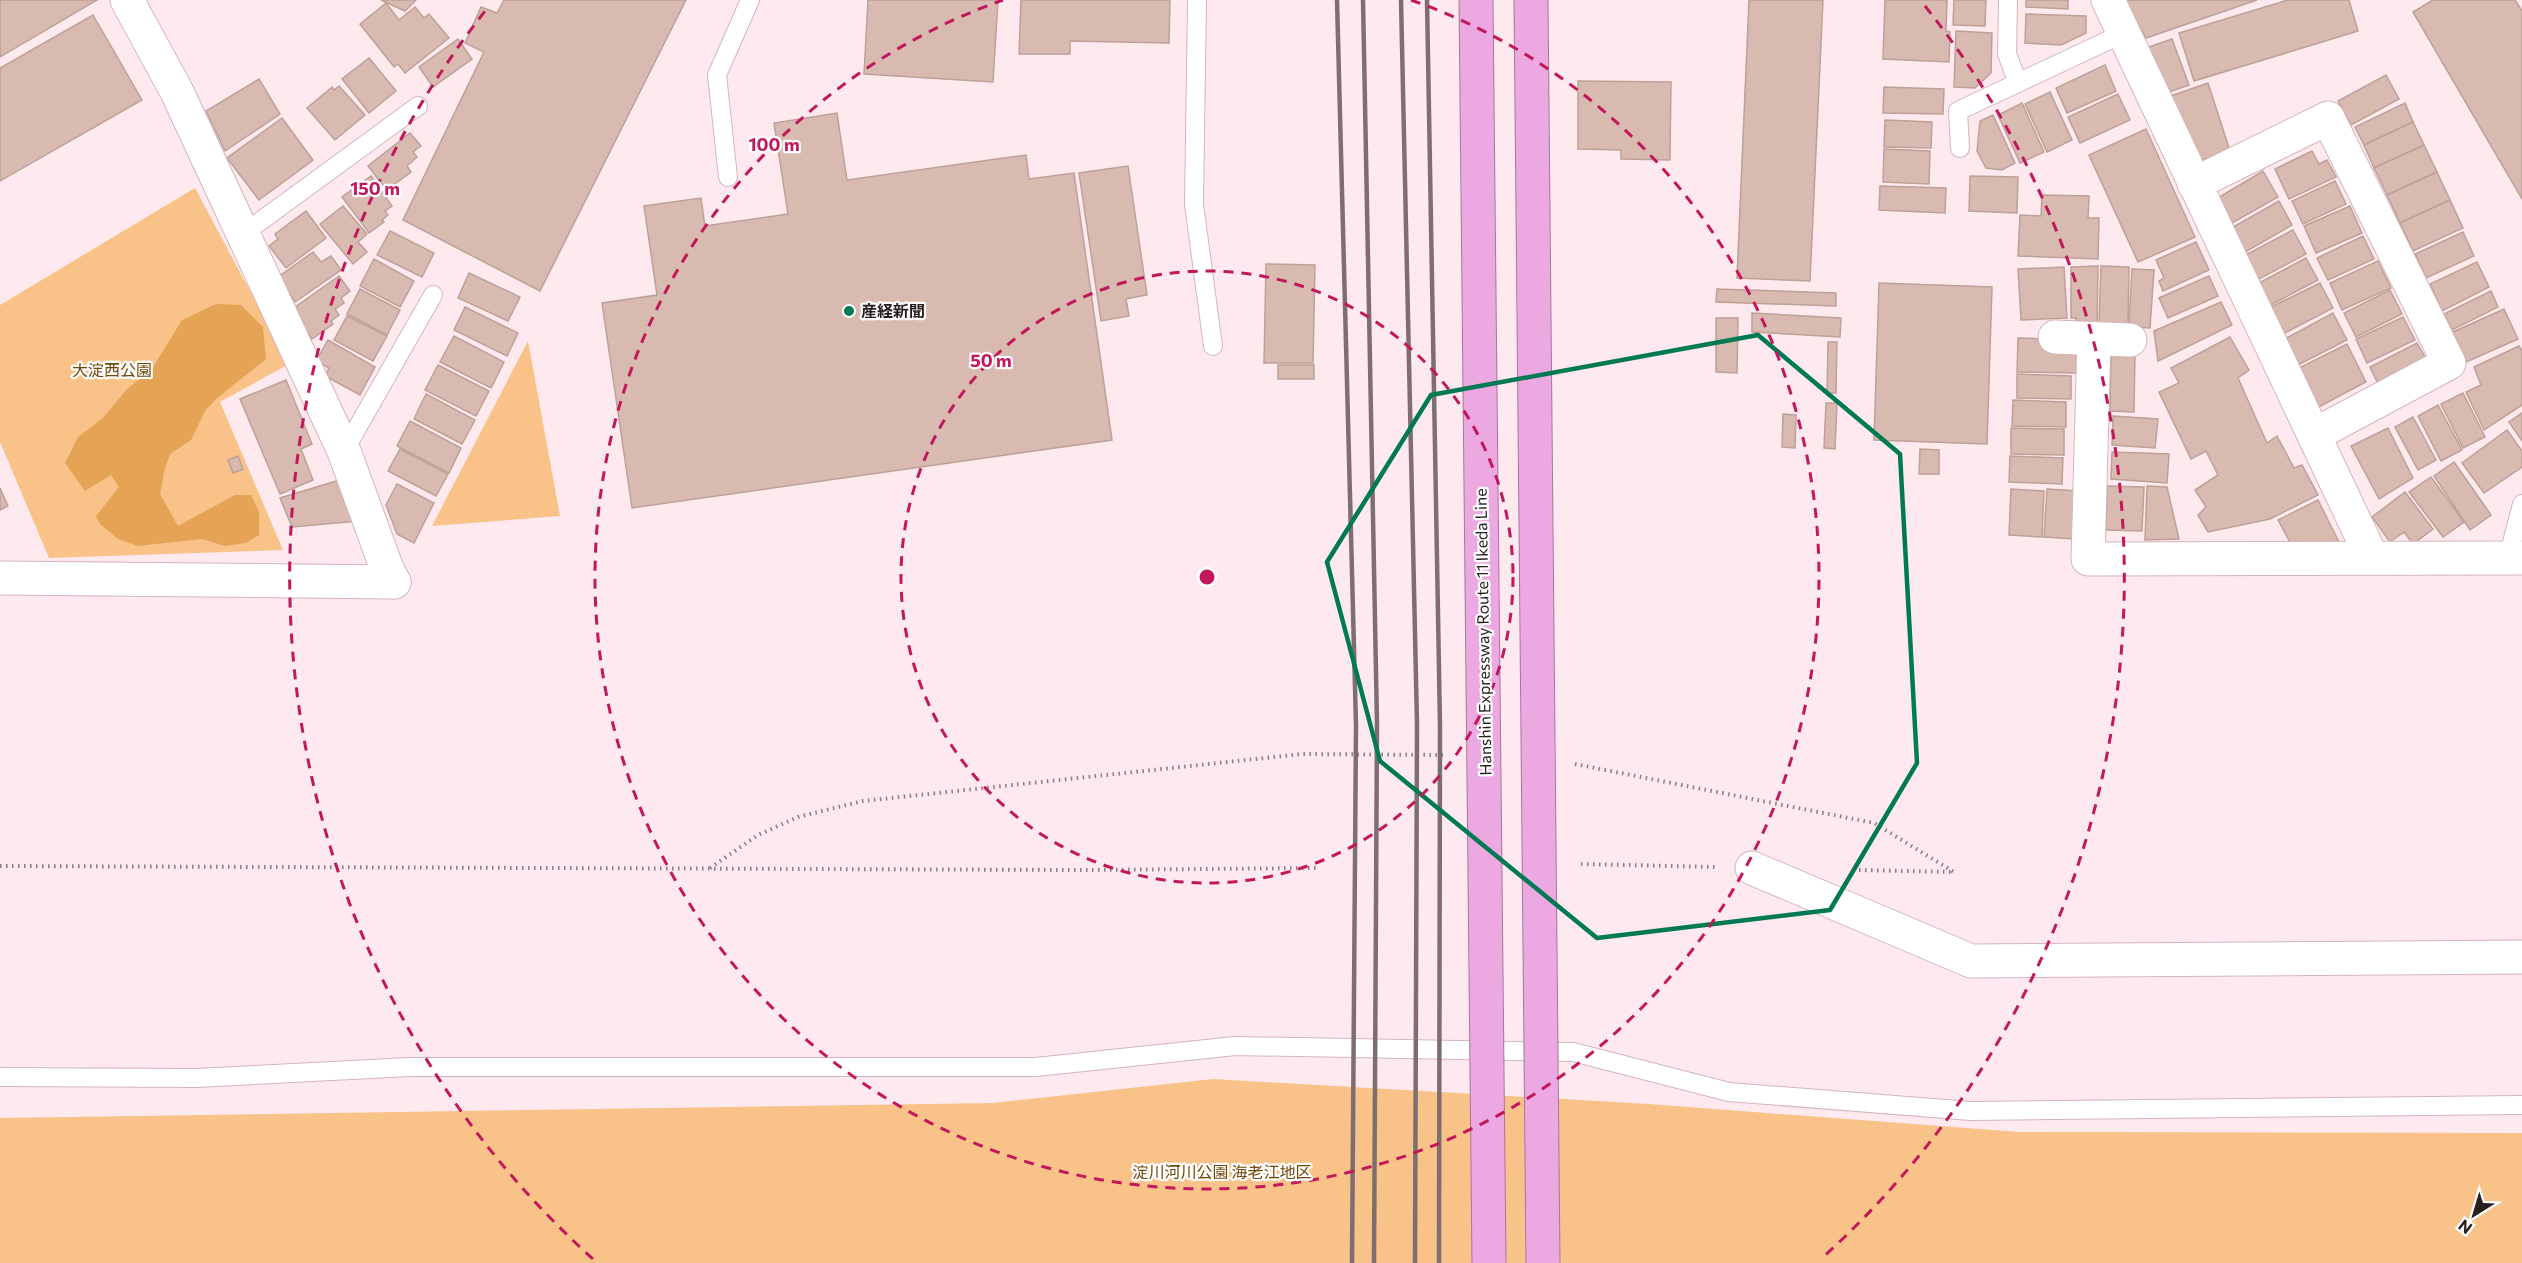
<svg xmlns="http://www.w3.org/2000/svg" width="2522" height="1263" viewBox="0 0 2522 1263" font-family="Commissioner,'Noto Sans JP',sans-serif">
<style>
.green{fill:#f8c288}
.forest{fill:#e5a356}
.building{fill:#d8bab1;stroke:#bda097;stroke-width:1.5}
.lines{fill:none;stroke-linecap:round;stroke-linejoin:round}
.lane-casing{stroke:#d4b5bb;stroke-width:20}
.street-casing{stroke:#d4b5bb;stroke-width:35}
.path{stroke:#8b7c7f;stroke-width:4;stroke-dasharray:1.5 4.5;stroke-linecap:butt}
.lane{stroke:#fff;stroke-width:18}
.street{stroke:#fff;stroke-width:33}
.rail{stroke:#7d6f71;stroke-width:4.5}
.highway-bridge-casing{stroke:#a7779c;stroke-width:35;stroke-linecap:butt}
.highway-bridge{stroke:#eca8e0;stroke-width:33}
.marked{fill:none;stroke:#007955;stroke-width:4.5;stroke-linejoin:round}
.ring{fill:none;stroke:#c2185b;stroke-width:3;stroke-dasharray:10 8}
.poi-dot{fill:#007955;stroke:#fdfdfd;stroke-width:2}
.labels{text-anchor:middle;stroke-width:4.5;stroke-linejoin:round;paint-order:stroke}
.poi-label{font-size:16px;font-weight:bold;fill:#281d1f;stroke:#fdfdfd;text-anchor:start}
.park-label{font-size:16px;fill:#73480b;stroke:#fdfdfd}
.street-label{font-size:16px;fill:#281d1f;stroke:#fdfdfd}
.centre{fill:#c2185b;stroke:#fdfdfd;stroke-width:3}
.ring-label{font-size:18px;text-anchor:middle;font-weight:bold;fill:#c2185b;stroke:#fdfdfd;stroke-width:4.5;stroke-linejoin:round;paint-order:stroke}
</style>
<rect width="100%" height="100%" fill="#feeaee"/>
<g class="green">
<polygon points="195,188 289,364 220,402 283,550 49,558 0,442 0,305"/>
<polygon points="528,341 560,516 432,526"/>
<polygon points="1213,1079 1649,1104 2019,1132 2522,1133 2522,1263 0,1263 0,1118 993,1103"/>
</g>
<polygon class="forest" points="216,304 241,305 263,327 266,359 216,399 205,411 191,440 170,454 165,468 160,494 178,526 235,495 251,495 259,512 259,535 246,543 225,546 202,539 138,546 118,539 100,524 96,516 119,487 111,475 85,491 65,463 78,437 102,419 127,389 152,369 182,320"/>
<g class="building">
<polygon points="0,0 97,0 0,57"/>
<polygon points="381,0 416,0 405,11"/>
<polygon points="504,0 686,0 540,291 403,220 484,52 465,43 481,7 497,13"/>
<polygon points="868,0 998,0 993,82 864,74"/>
<polygon points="1021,0 1170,0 1169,43 1070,41 1070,54 1019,54"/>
<polygon points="1749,0 1823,0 1810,281 1737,278"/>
<polygon points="1885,0 1947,0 1946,31 1950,32 1949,62 1883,59"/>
<polygon points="1954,0 1986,0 1985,26 1953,25"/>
<polygon points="2026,0 2068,0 2068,9 2026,7"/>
<polygon points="2124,0 2257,0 2146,38"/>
<polygon points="2288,0 2349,0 2358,31 2194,81 2179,33"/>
<polygon points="2433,0 2515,0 2522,11 2522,199 2413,12"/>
<polygon points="386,3 399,20 415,7 424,18 429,14 449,38 405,73 398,64 394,67 360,24"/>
<polygon points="2026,14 2086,16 2086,33 2061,45 2025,43"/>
<polygon points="93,15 142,100 0,181 0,68"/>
<polygon points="1956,31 1992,33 1991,73 1975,88 1954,87"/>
<polygon points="458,39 472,59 433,87 419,67"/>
<polygon points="2172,39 2189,85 2163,94 2146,48"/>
<polygon points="369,58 396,91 369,113 342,79"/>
<polygon points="2105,65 2116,91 2067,113 2056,88"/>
<polygon points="2386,75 2399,99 2351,125 2338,101"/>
<polygon points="259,79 280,114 225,151 206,111"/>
<polygon points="1578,81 1671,82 1670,160 1621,159 1621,150 1578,149"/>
<polygon points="2208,83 2229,148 2208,160 2194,157 2165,98"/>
<polygon points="339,86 365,115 335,140 307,108 332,87 334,90"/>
<polygon points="1884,87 1944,89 1943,114 1883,113"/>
<polygon points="2050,92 2072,140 2047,152 2025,104"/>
<polygon points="2118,94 2130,120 2080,143 2068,117"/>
<polygon points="2022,103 2044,152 2020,163 1998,115"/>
<polygon points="2405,103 2413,122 2364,145 2355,127"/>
<polygon points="837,113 847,180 1026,155 1029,179 1074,173 1112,440 632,508 602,303 657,295 644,206 701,198 705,226 788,214 774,123"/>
<polygon points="1993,115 2015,163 2002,170 1986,168 1977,151 1980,121"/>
<polygon points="282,118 313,160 259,200 227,158"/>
<polygon points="1885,120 1932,122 1931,148 1884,147"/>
<polygon points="2413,122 2424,145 2374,168 2364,145"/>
<polygon points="2146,129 2195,237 2138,262 2089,155"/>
<polygon points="410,133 421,146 413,152 417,157 407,166 411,172 395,184 399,190 392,197 368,166"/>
<polygon points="2424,145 2437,172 2387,195 2374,168"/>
<polygon points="1884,149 1930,151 1929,184 1883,182"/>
<polygon points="2312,151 2319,164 2327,160 2336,177 2289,199 2275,169"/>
<polygon points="1128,166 1147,295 1126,299 1129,316 1101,321 1079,173"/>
<polygon points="2263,171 2278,197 2225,227 2214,208 2221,196"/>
<polygon points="2437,172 2450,200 2400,223 2387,195"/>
<polygon points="371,176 392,206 385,211 388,215 382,220 384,222 369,233 342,197"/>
<polygon points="1970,176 2018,177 2017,213 1969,211"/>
<polygon points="2335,181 2346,204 2303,224 2292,201"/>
<polygon points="1880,186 1946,188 1945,213 1879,210"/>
<polygon points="2042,195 2089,196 2088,218 2099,218 2098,259 2018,256 2020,215 2041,216"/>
<polygon points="2450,200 2463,228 2413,251 2400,223"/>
<polygon points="2279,201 2292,225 2240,255 2226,231"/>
<polygon points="343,206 367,234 358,242 367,252 353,264 320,224"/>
<polygon points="2350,206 2362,233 2316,253 2304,226"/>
<polygon points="306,211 326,238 286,268 269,246 278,239 275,234"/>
<polygon points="2293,230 2306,254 2255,281 2242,257"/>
<polygon points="390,231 434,253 422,277 377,255"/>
<polygon points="2463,232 2474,256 2426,278 2415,254"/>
<polygon points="2363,236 2374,259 2328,280 2317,258"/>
<polygon points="2196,242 2209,270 2163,291 2159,281 2164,278 2156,260"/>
<polygon points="313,252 321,262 331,256 341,270 295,302 278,277"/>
<polygon points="2306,258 2318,280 2267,307 2255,285"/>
<polygon points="374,259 414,281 400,307 360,286"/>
<polygon points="2378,261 2391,288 2342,310 2330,283"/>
<polygon points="2477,262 2489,287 2442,311 2430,284"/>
<polygon points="1266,264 1315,265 1313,363 1264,363"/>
<polygon points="2098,266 2097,328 2076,328 2076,318 2071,318 2071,267"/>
<polygon points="2101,266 2129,267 2128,324 2123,323 2122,330 2099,323"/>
<polygon points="2064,267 2067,318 2021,320 2018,269"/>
<polygon points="2132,269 2154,270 2150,328 2135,327 2135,324 2129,323"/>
<polygon points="469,273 520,297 508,321 458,298"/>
<polygon points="339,276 350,291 341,298 344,303 335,309 339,315 331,321 333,324 312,339 291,310"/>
<polygon points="2209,276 2218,296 2168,318 2159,298"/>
<polygon points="1879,283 1992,287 1987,444 1874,440"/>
<polygon points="2320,283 2333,308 2281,335 2267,309"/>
<polygon points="360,289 400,310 387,335 347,314"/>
<polygon points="1717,289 1836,293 1836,306 1716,302"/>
<polygon points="2390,290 2402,314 2356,337 2344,313"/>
<polygon points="2491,291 2498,307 2452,330 2444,314"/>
<polygon points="2221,302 2232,325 2158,361 2154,331"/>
<polygon points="465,307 518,333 507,356 454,330"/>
<polygon points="2504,309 2518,339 2466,362 2453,332"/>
<polygon points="1752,313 1841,318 1840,337 1752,332"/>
<polygon points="2333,313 2347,340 2296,366 2283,340"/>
<polygon points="347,316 387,336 373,361 334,340"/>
<polygon points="2403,317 2415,340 2367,363 2356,339"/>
<polygon points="1716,318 1738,318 1737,373 1716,372"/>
<polygon points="454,336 504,362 491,388 440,362"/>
<polygon points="2230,337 2249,370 2238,378 2267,443 2277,436 2294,468 2302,465 2318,495 2270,519 2208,532 2198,515 2206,507 2195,490 2218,475 2206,451 2191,459 2159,392 2179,383 2171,368"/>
<polygon points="2018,338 2047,339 2080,349 2080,373 2017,372"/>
<polygon points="328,340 375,367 360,395 325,376 329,368 316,361"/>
<polygon points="1828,342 1837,342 1836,393 1827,393"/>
<polygon points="2417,343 2426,359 2381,390 2370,367"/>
<polygon points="2347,344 2366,382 2315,409 2295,370"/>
<polygon points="2519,346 2522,351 2522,405 2484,430 2466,392 2481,385 2474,367"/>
<polygon points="2111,353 2135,353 2134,412 2110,411"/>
<polygon points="438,365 489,391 476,416 425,390"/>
<rect x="1278" y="365" width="36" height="14"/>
<polygon points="2017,374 2071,376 2071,399 2017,398"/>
<polygon points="286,380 312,444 301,449 313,480 280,494 240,399"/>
<polygon points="2463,393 2485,437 2463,448 2441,404"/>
<polygon points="426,394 475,420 462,444 414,419"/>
<polygon points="2013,400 2066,402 2066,427 2012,426"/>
<polygon points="1826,403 1837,403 1835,449 1824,448"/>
<polygon points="2438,405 2462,450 2441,461 2418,416"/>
<polygon points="2522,413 2522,441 2509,422"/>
<polygon points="1783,414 1796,415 1795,448 1782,447"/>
<polygon points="2113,416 2158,419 2155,448 2112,445"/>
<polygon points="2413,417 2436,460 2418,470 2395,427"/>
<polygon points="410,421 461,448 449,473 397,446"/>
<polygon points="2011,428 2064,429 2064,455 2011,454"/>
<polygon points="2388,428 2413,478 2379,499 2351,446"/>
<polygon points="2507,430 2522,451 2522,467 2484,493 2462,463"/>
<polygon points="400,449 448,474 436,496 388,471"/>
<polygon points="1920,449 1939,450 1939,474 1919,474"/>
<polygon points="2112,452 2169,454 2167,483 2111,479"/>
<polygon points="238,456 243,469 233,473 228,460"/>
<polygon points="2010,456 2063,458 2062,484 2009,482"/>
<polygon points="2454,462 2491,515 2470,530 2434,476"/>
<polygon points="2431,477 2464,522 2443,537 2409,492"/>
<polygon points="343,479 358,521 292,527 280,498"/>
<polygon points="397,484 434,503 414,543 397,534 386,505"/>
<polygon points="2107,486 2144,487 2142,531 2106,530"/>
<polygon points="2147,486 2167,487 2179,539 2145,540"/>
<polygon points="0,488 8,506 0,510"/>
<polygon points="2011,489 2044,491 2042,537 2009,535"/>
<polygon points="2047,489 2078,491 2075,539 2044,537"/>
<polygon points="2405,492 2433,529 2413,544 2404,532 2390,542 2372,517"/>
<polygon points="2318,500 2340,544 2290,542 2278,520"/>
</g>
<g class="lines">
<defs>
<g id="lane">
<polyline points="1197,0 1194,204 1213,346"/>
<polyline points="2008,2 2007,54 2018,83"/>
<polyline points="1960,148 1958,111 2124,33"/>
<polyline points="728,177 717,75 750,0"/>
<polyline points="243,234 418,106"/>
<polyline points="344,451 433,295"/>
<polyline points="2508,558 2522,504"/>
<polyline points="0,1077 196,1078 410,1067 1036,1067 1235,1046 1573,1052 1729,1092 1971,1111 2522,1105"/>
</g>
<g id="street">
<polyline points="127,0 177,92 344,451 387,569 394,582"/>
<polyline points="2108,0 2372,558"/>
<polyline points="2194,184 2328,118 2449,363 2314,435"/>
<polyline points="2055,337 2130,340"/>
<polyline points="2094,339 2088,559 2522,558"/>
<polyline points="0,578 394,582"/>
<polyline points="1752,868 1971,961 2522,957"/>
</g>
</defs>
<use href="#lane" class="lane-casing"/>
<use href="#street" class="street-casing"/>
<g class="path">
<polyline points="1575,764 1874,823 1954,872"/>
<polyline points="1581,864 1716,867"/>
<polyline points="0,866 1081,870 1319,868"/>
<polyline points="710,868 758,835 798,817 863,801 1302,754 1446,755"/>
<polyline points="1859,870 1953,872"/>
</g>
<use href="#lane" class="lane"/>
<use href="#street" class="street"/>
<g class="rail">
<polyline points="1337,0 1356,725 1352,1263"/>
<polyline points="1363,0 1377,724 1374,1263"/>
<polyline points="1401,0 1417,724 1415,1263"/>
<polyline points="1427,0 1440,726 1439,1263"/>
</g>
<defs>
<g id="highway-bridge">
<polyline points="1476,0 1489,1263"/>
<polyline points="1531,0 1543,1263"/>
</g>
</defs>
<use href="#highway-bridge" class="highway-bridge-casing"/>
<use href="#highway-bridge" class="highway-bridge"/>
</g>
<path class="marked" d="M1758,335L1900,454L1917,763L1830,910L1597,938L1380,761L1327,562L1431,395Z"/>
<g class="ring">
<circle cx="1207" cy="577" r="306"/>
<path d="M1411 0A612 612 0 1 1 1003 0"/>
<path d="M593 1259A918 918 0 0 1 489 6M1925 6A918 918 0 0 1 1821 1259"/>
</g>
<circle class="poi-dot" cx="849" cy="311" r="6"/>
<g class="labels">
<g class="poi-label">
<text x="861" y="317">産経新聞</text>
</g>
<g class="park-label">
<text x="112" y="376">大淀西公園</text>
<text x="1222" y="1178">淀川河川公園 海老江地区</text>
</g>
<g class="street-label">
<text transform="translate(1483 632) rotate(-91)" y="6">Hanshin Expressway Route 11 Ikeda Line</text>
</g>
</g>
<circle cx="1207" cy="577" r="9" class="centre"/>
<g class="ring-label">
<text x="774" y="151">100 m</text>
<text x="375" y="195">150 m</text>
<text x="991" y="367">50 m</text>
</g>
<g transform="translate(2474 1215) rotate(217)" stroke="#fdfdfd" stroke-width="4.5" paint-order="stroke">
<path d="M0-4.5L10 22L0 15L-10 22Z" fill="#281d1f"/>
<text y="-9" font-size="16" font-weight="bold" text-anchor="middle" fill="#281d1f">N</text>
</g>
</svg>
